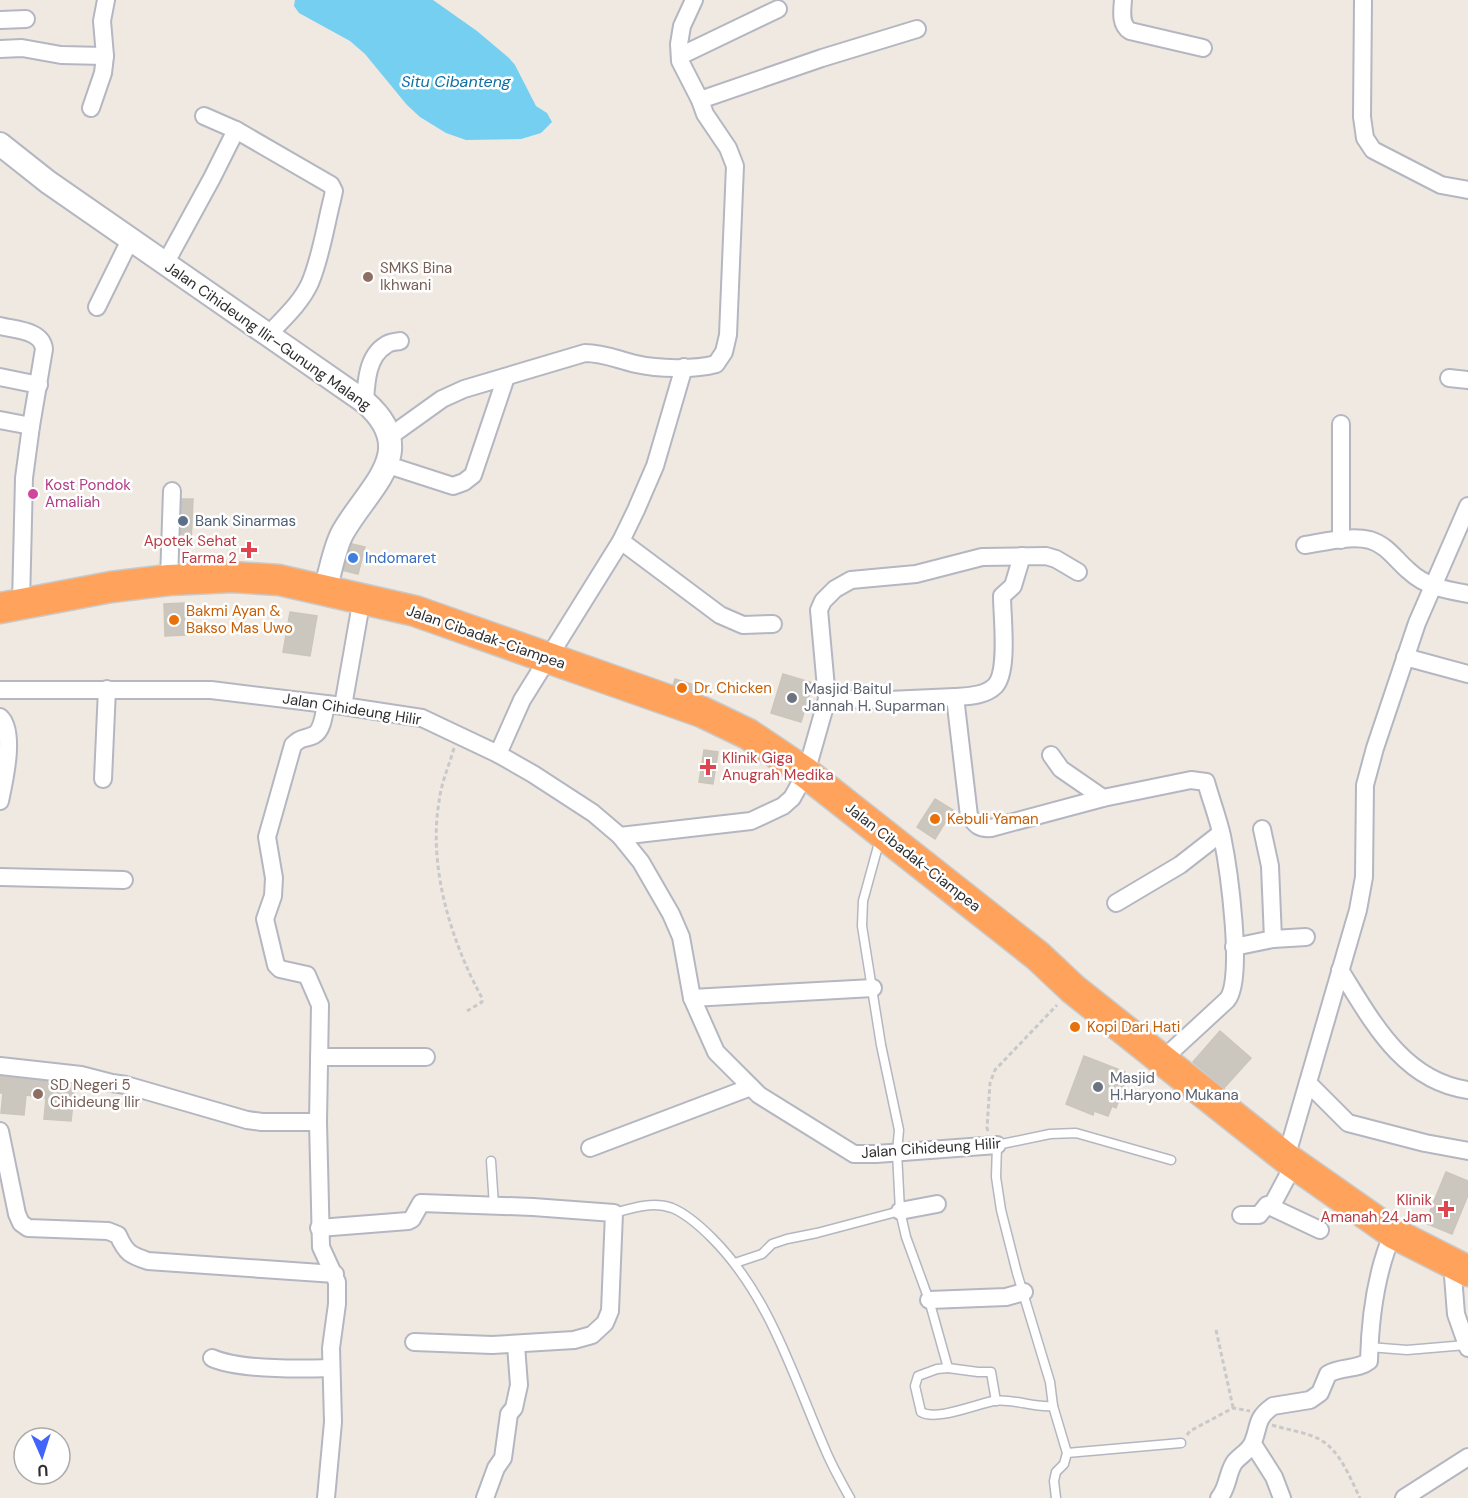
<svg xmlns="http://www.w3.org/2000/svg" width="1468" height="1498" viewBox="0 0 1468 1498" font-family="'DM Sans',sans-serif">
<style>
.water{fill:#75cff0}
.building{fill:#cbc7bf;stroke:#cbc5ba;stroke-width:1.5}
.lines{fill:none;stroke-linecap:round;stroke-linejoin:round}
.lane-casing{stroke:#b4b7c1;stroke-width:11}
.street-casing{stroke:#b4b7c1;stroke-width:20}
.secondary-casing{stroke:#b4b7c1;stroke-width:26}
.highway-casing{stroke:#c9c9c9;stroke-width:33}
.path{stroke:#c9c9c9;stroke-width:3;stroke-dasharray:4.5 3;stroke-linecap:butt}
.lane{stroke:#fff;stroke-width:8}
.street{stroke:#fff;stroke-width:16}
.secondary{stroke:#fff;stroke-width:22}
.highway{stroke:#ffa35c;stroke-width:30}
.education-dot{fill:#8d6e63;stroke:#fff;stroke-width:2}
.hotel-dot{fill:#d1479c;stroke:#fff;stroke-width:2}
.service-dot{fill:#5c6f8a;stroke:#fff;stroke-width:2}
.health-dot{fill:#e0444e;stroke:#fff;stroke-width:2}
.shop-dot{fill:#3f7fe0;stroke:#fff;stroke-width:2}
.food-dot{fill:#e8710a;stroke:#fff;stroke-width:2}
.worship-dot{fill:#6b7280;stroke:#fff;stroke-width:2}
.labels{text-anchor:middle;stroke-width:5;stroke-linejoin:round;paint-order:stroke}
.education-label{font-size:15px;fill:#785e54;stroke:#fff;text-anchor:start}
.street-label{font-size:15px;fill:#2e2e2e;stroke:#fff}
.hotel-label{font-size:15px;fill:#b23c85;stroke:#fff;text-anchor:start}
.service-label{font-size:15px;fill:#4e5e75;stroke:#fff;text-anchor:start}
.health-label{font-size:15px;fill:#be3a42;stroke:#fff;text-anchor:end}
.shop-label{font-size:15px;fill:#366cbe;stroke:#fff;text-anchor:start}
.food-label{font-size:15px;fill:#c56008;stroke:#fff;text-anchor:start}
.worship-label{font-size:15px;fill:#5b616d;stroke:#fff;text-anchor:start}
.water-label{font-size:16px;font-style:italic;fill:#0d6fa3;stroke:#fff}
</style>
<rect width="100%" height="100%" fill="#efe9e1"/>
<polygon class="water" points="295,0 433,0 477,31 509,58 515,65 536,106 547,113 552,122 541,133 521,139 466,140 446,133 420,117 407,105 365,54 350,41 299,13 294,6"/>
<g class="building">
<polygon points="174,499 193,499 191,543 173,542"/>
<polygon points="348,543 365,547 358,574 341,570"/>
<polygon points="184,603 185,635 165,636 164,604"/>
<polygon points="290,612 317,616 310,656 283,652"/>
<polygon points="783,674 813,683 801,722 771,713"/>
<polygon points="675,679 694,685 689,698 671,692"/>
<polygon points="704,750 718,752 713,784 699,782"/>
<polygon points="935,799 953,810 935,839 917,827"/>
<polygon points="1220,1031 1251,1058 1224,1088 1193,1062"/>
<polygon points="1084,1056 1125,1072 1121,1083 1125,1084 1116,1108 1112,1106 1108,1116 1094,1111 1093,1115 1066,1104"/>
<polygon points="0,1069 76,1076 71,1121 44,1119 46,1098 26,1095 24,1115 1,1113 3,1093 0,1093"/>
<polygon points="1446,1172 1468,1181 1468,1195 1452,1234 1425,1223"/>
</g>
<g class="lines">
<defs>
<g id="lane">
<path d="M880,839L863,901L862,926L881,1045L899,1130L897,1152L900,1211L906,1237L929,1300L948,1368L937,1369L918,1376L915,1386L921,1412C936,1421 974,1405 993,1401C1014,1398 1033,1408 1053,1406"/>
<polyline points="491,1161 494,1206"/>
<path d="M614,1213C632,1208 653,1201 672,1208C687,1214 700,1226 712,1238C770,1296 793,1376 825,1449C832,1466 841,1482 850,1498"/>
<polyline points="735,1263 762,1254 772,1244 787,1239 817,1233 900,1211"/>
<polyline points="1369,1347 1407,1350 1466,1345"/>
<polyline points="948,1368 978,1372 991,1372 996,1401"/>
<polyline points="1067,1453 1181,1443"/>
<polyline points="1056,1498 1054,1481 1056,1472 1064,1464 1067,1453 1053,1406 1050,1382 1017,1273 1001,1210 996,1177 997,1145 1050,1134 1076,1133 1171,1160"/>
</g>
<g id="street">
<path d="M1123,0C1122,11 1120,25 1130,31L1203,48"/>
<polyline points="1363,0 1362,117 1365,138 1373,150 1441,185 1468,190"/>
<polyline points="0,20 26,19"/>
<polyline points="0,49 22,48 61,55 105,56"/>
<polyline points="680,56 778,9"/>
<polyline points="700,100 822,58 917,29"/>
<polyline points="91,108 103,73 105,56 102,21 106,0"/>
<polyline points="204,116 236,130"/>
<path d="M165,264L212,178L236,130L331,185L334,191L332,200C325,228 321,257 310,283C301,303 283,319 268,335"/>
<polyline points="97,307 130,240"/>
<path d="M0,326C15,330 42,330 44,349L31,426L24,478L21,604"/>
<polyline points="0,377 39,385"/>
<polyline points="1449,378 1468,380"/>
<path d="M365,402C366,383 367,356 386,345C389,342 396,342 400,341"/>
<polyline points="0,420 31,426"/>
<polyline points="1341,424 1341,540"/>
<path d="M389,437L442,399L464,389L585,353C604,353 618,360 636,364C658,369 694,370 716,364L724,352L728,335L735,166L728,148L705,114L700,100L680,61L679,44L682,26L694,0"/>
<polyline points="388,465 453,486 464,482 473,475 506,377"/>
<polyline points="621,541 720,615 743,625 773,624"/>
<path d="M1305,545C1325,542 1350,535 1370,540C1387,545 1396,560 1409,571C1426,587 1446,590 1468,594"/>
<polyline points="169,580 172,491"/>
<polyline points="1405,657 1468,674"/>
<polyline points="0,690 211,690 343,706 422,718 498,754 533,774 593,813 620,836 641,862 671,914 681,937 692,998 716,1052 759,1095 854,1154 876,1154 997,1145"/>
<path d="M955,697C968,696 985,696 995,686C1009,672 1002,616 1002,596L1013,586L1022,556"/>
<path d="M827,699L888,700L955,697L969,816C976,825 979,829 991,828L1103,798L1191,780L1206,782C1211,800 1218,818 1222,836C1228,865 1245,980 1227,1000L1163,1059"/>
<polyline points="343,706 362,598"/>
<path d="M0,717C16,731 4,782 0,801"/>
<polyline points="498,754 522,700 621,541 636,510 655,466 684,367"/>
<polyline points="1051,755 1061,769 1103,798"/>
<polyline points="103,779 107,689"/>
<polyline points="620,836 751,821 783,806 792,798 806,773 827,699 819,610 823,601 835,589 851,580 916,574 982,557 1046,556 1056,559 1078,572"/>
<polyline points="0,877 124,880"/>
<polyline points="1116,903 1180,865 1221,833"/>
<polyline points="1273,939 1306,937"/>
<polyline points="1234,947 1273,939 1270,866 1262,829"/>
<path d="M1340,970C1372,1021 1403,1081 1468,1090"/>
<polyline points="692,998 873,988"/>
<polyline points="319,1057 426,1057"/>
<polyline points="0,1066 81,1075 112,1083 126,1085 247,1120 262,1122 318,1122"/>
<polyline points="1308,1083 1348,1123 1425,1143 1468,1151"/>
<path d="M0,1131L17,1214L21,1223L28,1228L108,1231L118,1235C126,1253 130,1255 148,1261L335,1274"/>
<polyline points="590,1148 751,1087"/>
<polyline points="1286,1158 1358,910 1364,877 1365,785 1375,748 1417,623 1468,506"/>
<polyline points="1271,1207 1320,1230"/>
<polyline points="900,1211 937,1204"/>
<polyline points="1241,1215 1259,1215 1267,1205 1271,1207 1294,1164"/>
<polyline points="319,1228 408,1221 412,1219 421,1203 533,1207 614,1213 610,1311 605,1323 592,1335 574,1340 492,1345 414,1342"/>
<polyline points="1452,1263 1456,1314 1468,1348"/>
<polyline points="929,1300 1006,1297 1024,1292"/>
<path d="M212,1358C239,1370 301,1369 331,1368"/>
<polyline points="1253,1444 1274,1477 1282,1498"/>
<path d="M326,1498L333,1422L331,1348L337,1304V1282L321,1247L318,1122L320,1005L307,975L280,969L276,965L265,919L273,896L274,878L267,837L293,745C302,736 304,740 314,735C323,730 324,713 326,704"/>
<polyline points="485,1498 496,1468 503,1458 509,1414 514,1408 519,1385 516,1345"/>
<path d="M1219,1498C1228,1488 1227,1474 1234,1463C1239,1456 1250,1451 1253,1442C1260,1425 1255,1419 1273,1406L1310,1400L1320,1393L1328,1374C1341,1366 1358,1370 1369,1361C1370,1319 1376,1272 1393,1233"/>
<polyline points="1404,1498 1468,1457"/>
</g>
<path id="secondary" d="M0,144L48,182L365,402C421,451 370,485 343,532C334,548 331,571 325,589"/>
<polyline id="highway" points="0,608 111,587 169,580 232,577 279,580 415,611 702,712 748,734 806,773 1038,956 1073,989 1286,1158 1393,1233 1468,1271"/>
</defs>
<use href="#lane" class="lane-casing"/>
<use href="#street" class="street-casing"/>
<use href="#secondary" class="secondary-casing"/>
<use href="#highway" class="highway-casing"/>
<g class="path">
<path d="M454,748C449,766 441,783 439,802C428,867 451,941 482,998V1002L467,1011"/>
<polyline points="988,1131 987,1128 990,1083 995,1070 1057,1005"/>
<polyline points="1216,1330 1233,1407"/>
<path d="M1272,1425C1288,1430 1305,1432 1319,1439C1340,1450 1350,1478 1360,1498"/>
<polyline points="1187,1435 1190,1431 1233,1408 1250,1411"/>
</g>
<use href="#lane" class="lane"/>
<use href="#street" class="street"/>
<use href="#secondary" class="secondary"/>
<use href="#highway" class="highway"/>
</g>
<g class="education-dot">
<circle cx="368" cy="277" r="6"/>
<circle cx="38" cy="1094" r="6"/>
</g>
<circle class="hotel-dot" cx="33" cy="494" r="6"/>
<circle class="service-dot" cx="183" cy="521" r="6"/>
<g class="health-dot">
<path d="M246 541h6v6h6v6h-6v6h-6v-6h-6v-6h6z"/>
<path d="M705 758h6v6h6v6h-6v6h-6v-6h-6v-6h6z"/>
<path d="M1443 1200h6v6h6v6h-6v6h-6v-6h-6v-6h6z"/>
</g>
<circle class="shop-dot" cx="353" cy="558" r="6"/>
<g class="food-dot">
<circle cx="174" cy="620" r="6"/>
<circle cx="682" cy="688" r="6"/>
<circle cx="935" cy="819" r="6"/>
<circle cx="1075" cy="1027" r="6"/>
</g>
<g class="worship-dot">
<circle cx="792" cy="698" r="6"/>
<circle cx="1098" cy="1087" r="6"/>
</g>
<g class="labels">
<g class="education-label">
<text x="380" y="273">SMKS Bina<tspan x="380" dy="17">Ikhwani</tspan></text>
<text x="50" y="1090">SD Negeri 5<tspan x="50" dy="17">Cihideung Ilir</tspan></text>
</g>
<g class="street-label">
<text transform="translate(268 336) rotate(35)" y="5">Jalan Cihideung Ilir–Gunung Malang</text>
<text transform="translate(486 637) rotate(19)" y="5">Jalan Cibadak-Ciampea</text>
<text transform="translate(352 709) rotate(9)" y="5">Jalan Cihideung Hilir</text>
<text transform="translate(913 857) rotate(38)" y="5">Jalan Cibadak-Ciampea</text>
<text transform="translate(931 1148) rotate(-4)" y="5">Jalan Cihideung Hilir</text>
</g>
<g class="hotel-label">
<text x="45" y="490">Kost Pondok<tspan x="45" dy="17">Amaliah</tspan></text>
</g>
<g class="service-label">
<text x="195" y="526">Bank Sinarmas</text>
</g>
<g class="health-label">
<text x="237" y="546">Apotek Sehat<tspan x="237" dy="17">Farma 2</tspan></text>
<text x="722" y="763" text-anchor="start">Klinik Giga<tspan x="722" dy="17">Anugrah Medika</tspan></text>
<text x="1432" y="1205">Klinik<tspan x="1432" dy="17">Amanah 24 Jam</tspan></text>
</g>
<g class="shop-label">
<text x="365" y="563">Indomaret</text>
</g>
<g class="food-label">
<text x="186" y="616">Bakmi Ayan &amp;<tspan x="186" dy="17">Bakso Mas Uwo</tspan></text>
<text x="694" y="693">Dr. Chicken</text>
<text x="947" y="824">Kebuli Yaman</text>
<text x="1087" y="1032">Kopi Dari Hati</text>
</g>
<g class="worship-label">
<text x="804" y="694">Masjid Baitul<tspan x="804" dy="17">Jannah H. Suparman</tspan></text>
<text x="1110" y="1083">Masjid<tspan x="1110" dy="17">H.Haryono Mukana</tspan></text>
</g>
<g class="water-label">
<text x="456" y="87">Situ Cibanteng</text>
</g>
</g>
<g transform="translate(42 1456) rotate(177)"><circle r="28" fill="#ffffff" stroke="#ababab" stroke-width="1.5"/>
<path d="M0-4.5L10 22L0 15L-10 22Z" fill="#4264fb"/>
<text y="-9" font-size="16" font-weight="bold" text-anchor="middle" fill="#2e2e2e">U</text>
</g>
</svg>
